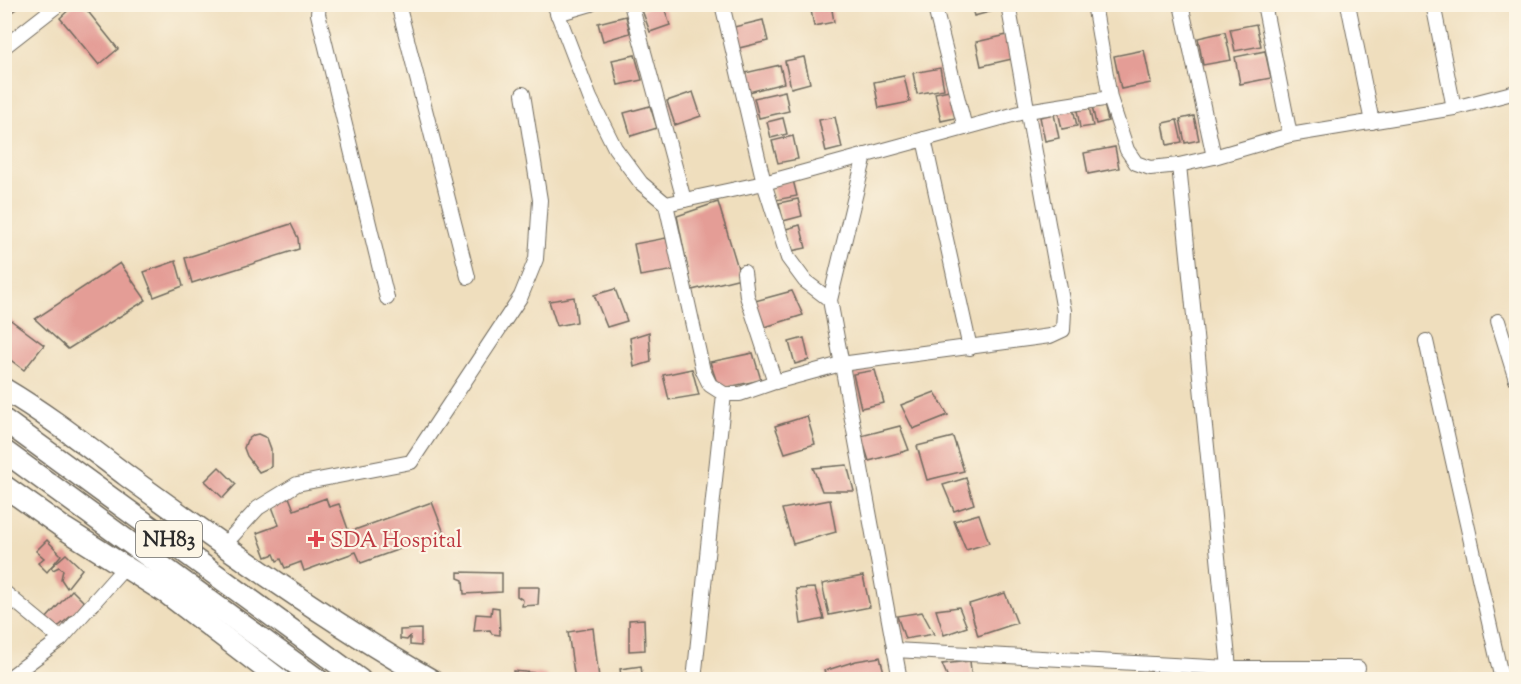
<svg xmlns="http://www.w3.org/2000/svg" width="1521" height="684" viewBox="0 0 1521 684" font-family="'Sorts Mill Goudy',serif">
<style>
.building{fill:#e49d96}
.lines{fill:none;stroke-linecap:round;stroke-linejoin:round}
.minor-casing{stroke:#706a5e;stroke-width:16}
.highway-casing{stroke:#706a5e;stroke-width:24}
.minor{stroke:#fff;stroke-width:14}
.highway{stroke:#fff;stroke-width:21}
.health-dot{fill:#e0444e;stroke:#fcf5e5;stroke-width:2}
.labels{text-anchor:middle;stroke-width:4.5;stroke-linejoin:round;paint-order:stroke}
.shield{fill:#fcf5e5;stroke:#6a6863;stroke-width:1.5}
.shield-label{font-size:21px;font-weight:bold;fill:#2b2b2b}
.health-label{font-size:22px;fill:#be3a42;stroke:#fcf5e5;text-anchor:start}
</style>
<rect width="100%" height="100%" fill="#fcf5e5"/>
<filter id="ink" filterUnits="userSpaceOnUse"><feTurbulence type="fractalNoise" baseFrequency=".0167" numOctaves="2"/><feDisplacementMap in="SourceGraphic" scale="12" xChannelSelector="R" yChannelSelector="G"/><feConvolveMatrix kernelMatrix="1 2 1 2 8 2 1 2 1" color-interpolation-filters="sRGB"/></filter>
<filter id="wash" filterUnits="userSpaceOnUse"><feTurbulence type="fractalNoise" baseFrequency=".008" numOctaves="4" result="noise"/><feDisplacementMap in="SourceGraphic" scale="24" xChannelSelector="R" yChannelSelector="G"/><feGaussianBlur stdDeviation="1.35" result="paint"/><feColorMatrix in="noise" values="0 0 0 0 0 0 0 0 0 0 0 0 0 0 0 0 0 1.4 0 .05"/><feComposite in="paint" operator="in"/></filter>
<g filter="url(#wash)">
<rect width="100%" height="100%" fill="#efdebd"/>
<g id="blocks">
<g class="building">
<polygon points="4,4 13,4 16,9 4,17"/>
<polygon points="75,4 82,4 118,49 99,65 60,18"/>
<polygon points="659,4 663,4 670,25 650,32 642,10"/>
<polygon points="831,4 834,22 814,26 810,5"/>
<polygon points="971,4 1000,4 1001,9 974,16"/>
<polygon points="626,16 630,33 603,41 598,23"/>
<polygon points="763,20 768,41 739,48 734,27"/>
<polygon points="1256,24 1261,46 1235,51 1230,29"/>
<polygon points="1225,32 1231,60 1203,65 1198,38"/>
<polygon points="1007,35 1012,59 981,66 976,42"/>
<polygon points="1144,50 1151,83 1121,89 1114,56"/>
<polygon points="1265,51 1271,78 1240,84 1235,57"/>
<polygon points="635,55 642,80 618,85 612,60"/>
<polygon points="804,57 810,83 791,88 785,61"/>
<polygon points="780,65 784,83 749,92 745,73"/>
<polygon points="940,68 944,89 917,94 913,73"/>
<polygon points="904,76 910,102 879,108 874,82"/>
<polygon points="949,90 955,118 941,121 935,93"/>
<polygon points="785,91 789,111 759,118 754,98"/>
<polygon points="693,92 701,116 675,125 667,101"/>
<polygon points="1104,104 1108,121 1096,124 1092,106"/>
<polygon points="650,106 657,128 631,136 624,113"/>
<polygon points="1089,107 1093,126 1080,128 1077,110"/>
<polygon points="1073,108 1077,126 1062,129 1058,111"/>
<polygon points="1054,114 1059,138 1045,141 1040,117"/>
<polygon points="1194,116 1199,140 1185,143 1180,119"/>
<polygon points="835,117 842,148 826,152 819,120"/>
<polygon points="783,118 787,134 771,138 767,122"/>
<polygon points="1177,120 1182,142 1167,145 1163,123"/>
<polygon points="793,136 798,159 778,163 772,141"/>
<polygon points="1115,147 1119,168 1088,174 1084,153"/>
<polygon points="793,180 797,196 776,200 772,185"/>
<polygon points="798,199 802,216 783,221 779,203"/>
<polygon points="718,202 741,278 692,290 677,216"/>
<polygon points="291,224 298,238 299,249 192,283 185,258"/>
<polygon points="800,225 806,248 791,251 786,229"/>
<polygon points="666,238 676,270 640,276 634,244"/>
<polygon points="176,261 183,286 154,297 144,272"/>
<polygon points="120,263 146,300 68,349 35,319"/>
<polygon points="615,289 627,321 607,327 594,295"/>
<polygon points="792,291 803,315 765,327 755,301"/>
<polygon points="574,297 577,322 557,326 549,301"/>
<polygon points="4,315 44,345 24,370 4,355"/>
<polygon points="649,332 651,362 634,367 630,338"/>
<polygon points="804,338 809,360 795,364 789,342"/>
<polygon points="753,353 761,380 719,389 710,362"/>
<polygon points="692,369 699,395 669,400 663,375"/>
<polygon points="875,370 884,403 861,408 853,374"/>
<polygon points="935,392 948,415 913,429 901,405"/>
<polygon points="807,416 815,444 785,453 775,426"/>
<polygon points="900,426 909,450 869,461 861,436"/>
<polygon points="258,434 267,438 271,449 271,467 259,472 247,456 244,448 247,440 254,435"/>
<polygon points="953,437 964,471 927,480 917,446"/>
<polygon points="847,465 854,491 822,491 813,468"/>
<polygon points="219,467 236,484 223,498 205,481"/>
<polygon points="966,478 974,504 954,511 943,485"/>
<polygon points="289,497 294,510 326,498 329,507 339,504 349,532 432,502 444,533 361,563 356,552 304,571 301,562 285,568 281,559 277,561 274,554 266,557 257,533 279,525 271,504"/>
<polygon points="830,500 836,532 793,544 782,509"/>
<polygon points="979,514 989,543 966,550 954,521"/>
<polygon points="47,540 61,555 47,572 38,563 44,558 36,551"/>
<polygon points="66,554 82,569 67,588 61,579 63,570 59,567 53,570 51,567"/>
<polygon points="458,572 502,573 502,592 464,594 463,580 458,578"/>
<polygon points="863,576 870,607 829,615 822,584"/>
<polygon points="517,587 539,587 538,605 522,606 523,600 517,596"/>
<polygon points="815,588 824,619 801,624 796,589"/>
<polygon points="72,590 84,602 76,612 54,630 45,620"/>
<polygon points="1005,593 1017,623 978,636 969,604"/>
<polygon points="492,607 499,608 500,635 492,634 490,630 474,631 476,614 491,615"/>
<polygon points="959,607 967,627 944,635 936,610"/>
<polygon points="922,612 934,634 905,639 897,616"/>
<polygon points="644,619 645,650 629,651 629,620"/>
<polygon points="593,628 599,678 575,680 568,632"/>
<polygon points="421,629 421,646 410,645 410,636 407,640 400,639 400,630"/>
<polygon points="880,657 886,680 827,680 824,671 856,661"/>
<polygon points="970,661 972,680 949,680 942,664"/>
<polygon points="641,666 642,674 621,676 620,669"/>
<polygon points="513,671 546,674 547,680 514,680"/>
</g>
</g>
</g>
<g filter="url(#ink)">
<use href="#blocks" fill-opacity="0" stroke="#706a5e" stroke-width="1.5"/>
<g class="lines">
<defs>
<g id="minor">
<polyline points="319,4 318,14 387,298"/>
<polyline points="398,4 468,277"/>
<polyline points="554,4 590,98 615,148 641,183 666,204 764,183 1027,111 1110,98 1127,150 1136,163 1150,168 1179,165 1214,157 1290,135 1454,108 1516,92"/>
<polyline points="631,4 684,200"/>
<polyline points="722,4 764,183 788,258 805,281 830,300"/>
<polyline points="934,4 965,128"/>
<polyline points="1094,4 1110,98"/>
<polyline points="1181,4 1214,157"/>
<polyline points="1264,4 1290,135"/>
<polyline points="1348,4 1372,122"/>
<polyline points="1433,4 1454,108"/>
<polyline points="557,14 591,4"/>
<polyline points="4,47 59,4"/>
<polyline points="924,139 970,348"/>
<polyline points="865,155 830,300 900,680"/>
<polyline points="1179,165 1229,668"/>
<polyline points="666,204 703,371 710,385 724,394 740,394 775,382 841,364 1050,336 1063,330 1064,311 1008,4"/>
<polyline points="744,272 747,296 775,382"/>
<polyline points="1498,321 1516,380"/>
<polyline points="1426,341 1502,680"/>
<polyline points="224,545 258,508 297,484 411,462 521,296 536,259 540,200 523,94"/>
<polyline points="4,592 61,639"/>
<polyline points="894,650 1229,668 1358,668"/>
<polyline points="6,680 61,639 125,567"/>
<polyline points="694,680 724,394"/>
</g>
<g id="highway">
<path d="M4,389C48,415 87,446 127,476C226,548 325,619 431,680"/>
<polyline points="4,420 360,680"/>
<polyline points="4,451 318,680"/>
<polyline points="4,486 65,529 165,592 280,680"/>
</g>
</defs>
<use href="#minor" class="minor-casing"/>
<use href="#highway" class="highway-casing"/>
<use href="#minor" class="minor"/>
<use href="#highway" class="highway"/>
</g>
</g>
<path class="health-dot" d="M313 530h6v6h6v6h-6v6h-6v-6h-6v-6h6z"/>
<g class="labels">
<rect class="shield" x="136" y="521" width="66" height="36" rx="4.5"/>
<g class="shield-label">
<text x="169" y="546">NH83</text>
</g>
<g class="health-label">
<text x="330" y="547">SDA Hospital</text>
</g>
</g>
<rect width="1521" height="684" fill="none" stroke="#fcf5e5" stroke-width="24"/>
</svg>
